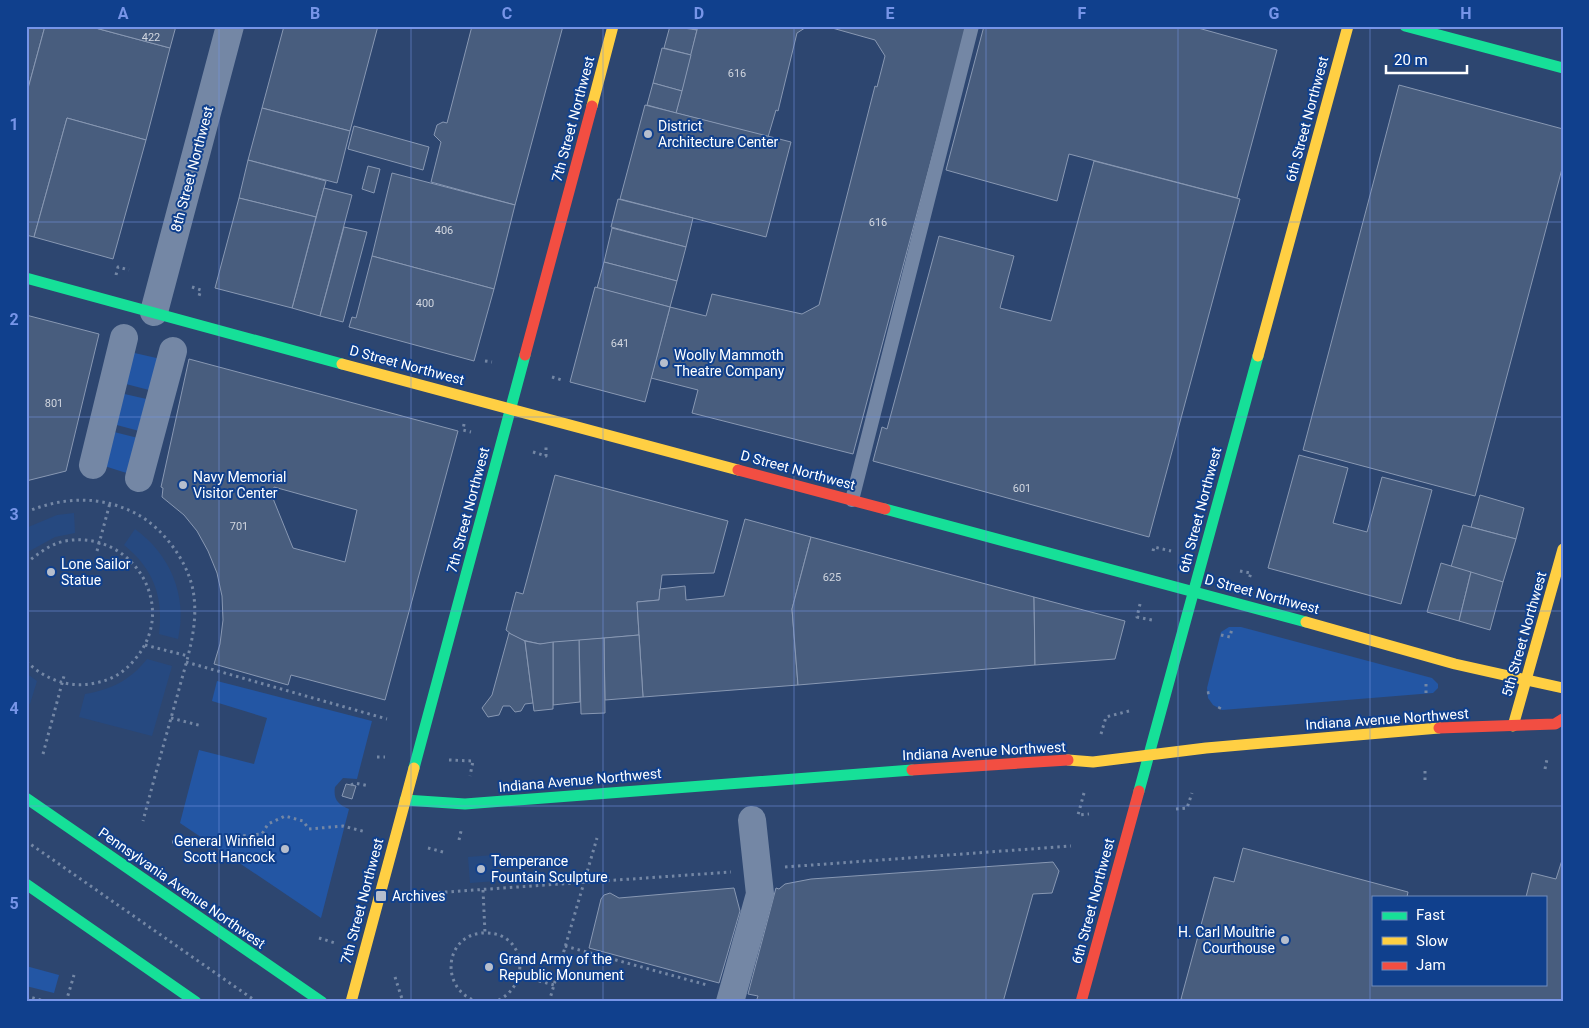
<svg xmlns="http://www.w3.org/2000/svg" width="1589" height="1028" viewBox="0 0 1589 1028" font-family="Roboto,sans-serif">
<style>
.green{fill:#2356a4}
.water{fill:#264980}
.building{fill:#485d7e;stroke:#8898b3;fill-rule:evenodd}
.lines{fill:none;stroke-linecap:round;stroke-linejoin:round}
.path{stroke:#7487a5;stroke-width:3;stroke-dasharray:2.5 4;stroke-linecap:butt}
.lane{stroke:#7487a5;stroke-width:14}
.street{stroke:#7487a5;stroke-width:28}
.fast{stroke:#16e098;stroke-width:11}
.slow{stroke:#ffcf43;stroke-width:11}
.jam{stroke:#f24e42;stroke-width:11}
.grid{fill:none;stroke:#7795e8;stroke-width:1;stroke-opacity:0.55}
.poi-dot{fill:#b6becd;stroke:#10408d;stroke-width:2}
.labels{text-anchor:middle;stroke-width:4;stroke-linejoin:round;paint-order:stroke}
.number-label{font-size:11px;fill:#d1d6df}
.street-label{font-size:14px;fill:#fff;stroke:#10408d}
.poi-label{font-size:14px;fill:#fff;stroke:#10408d;text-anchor:start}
.neatline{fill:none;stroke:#7795e8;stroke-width:2}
.grid-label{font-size:16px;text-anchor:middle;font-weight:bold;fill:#7795e8}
</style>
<rect width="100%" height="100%" fill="#2d4670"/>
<g class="green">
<polygon points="130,352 161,359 153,391 122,383"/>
<polygon points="120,393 151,400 143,432 113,424"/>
<polygon points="110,431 142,439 133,475 101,465"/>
<polygon points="1229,627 1241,627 1432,678 1438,684 1438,688 1433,693 1222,710 1213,705 1208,698 1207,688 1221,632"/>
<path d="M217,681L372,721L357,779L343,778L335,787C333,799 338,805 349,809L321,918L180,823L199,750L254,764L267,718L212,701Z"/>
<polygon points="26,966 59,975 54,993 26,986"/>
</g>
<g class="water">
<polygon points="74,513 75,533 55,537 26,553 26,528 57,515"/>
<path d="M135,529C170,554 188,596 178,639L159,634C164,597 153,568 124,545Z"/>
<path d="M147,659L172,666L152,736L79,717L85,694C110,690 131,680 147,659Z"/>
<polygon points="26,673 37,681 30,704 26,703"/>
<polygon points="494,855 496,881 470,883 468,857"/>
</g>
<g class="building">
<polygon points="26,26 45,26 26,96"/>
<polygon points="45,26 88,26 170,48 146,140 67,118 34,237 26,235 26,96"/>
<polygon points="88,26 176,26 170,48"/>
<polygon points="284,26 378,26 350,131 262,108"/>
<polygon points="472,26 563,26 515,205 431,182 441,142 434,135 437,125 443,122 447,123"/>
<polygon points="670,26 697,30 691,55 664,48"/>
<polygon points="682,26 698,26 697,30"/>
<polygon points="698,26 808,26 797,33 778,111 776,110 768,137 676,113"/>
<polygon points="825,26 967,26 853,454 692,413 698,390 651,378 670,307 706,316 712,294 802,314 819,305 875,86 877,87 885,56 875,40"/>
<polygon points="984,26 1191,26 1277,50 1237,198 1069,154 1057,201 946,170"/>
<polygon points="662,48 691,55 682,91 653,83"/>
<polygon points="653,83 682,91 676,113 647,105"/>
<polygon points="1399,85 1563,129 1563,165 1475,496 1303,450"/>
<polygon points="645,105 791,142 766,237 620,199"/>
<polygon points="262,108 350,131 337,183 248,160"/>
<polygon points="67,118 146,140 113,259 34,237"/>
<polygon points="354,126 429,147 423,170 348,149"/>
<polygon points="248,160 326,181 316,217 239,198"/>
<polygon points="1094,161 1240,199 1149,537 873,461 882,427 887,429 939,236 1014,256 1000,308 1051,321"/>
<polygon points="368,166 380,169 374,193 362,189"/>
<polygon points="392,173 515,205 494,289 372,256"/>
<polygon points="324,188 352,195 320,316 292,308"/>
<polygon points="239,198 316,217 292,308 215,288"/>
<polygon points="618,199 693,218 686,247 611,227"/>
<polygon points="344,227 367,232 343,322 320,316"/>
<polygon points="612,228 686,247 677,281 604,262"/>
<polygon points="372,256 494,289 474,361 349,327 352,317 356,318"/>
<polygon points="604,262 677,281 670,307 597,288"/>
<polygon points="595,287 670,307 645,402 570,382"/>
<polygon points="26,315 99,334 66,471 26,481"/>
<path d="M189,359L458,431L385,700L291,675L288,685L214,664L220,644L223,620L222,596L217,573L208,551L197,531L184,515L162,497L163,488L161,487ZM274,487L357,510L345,562L293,548L272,496Z"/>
<polygon points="1299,455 1348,468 1333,523 1367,532 1382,477 1432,490 1401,604 1268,568"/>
<polygon points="555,475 728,521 714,573 662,575 659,600 637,602 639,635 540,644 522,640 512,635 506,630 516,592 523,594"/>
<polygon points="1480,495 1524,508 1516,539 1471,527"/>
<polygon points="745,519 811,537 792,609 798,685 643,697 637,602 659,600 660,589 685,586 686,600 724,596"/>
<polygon points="1463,525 1516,539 1503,582 1451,567"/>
<polygon points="811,537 1034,597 1035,665 798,685 792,609"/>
<polygon points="1441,563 1471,572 1459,621 1427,612"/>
<polygon points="1471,572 1503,582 1490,630 1459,621"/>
<polygon points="1034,597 1125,621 1115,659 1035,665"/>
<polygon points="509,633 525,641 533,703 525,704 521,711 515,712 510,706 503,706 499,715 488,717 482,708 492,695"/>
<polygon points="639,635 643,697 605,700 604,638"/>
<polygon points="604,638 605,713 581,714 579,640"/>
<polygon points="579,640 580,702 553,705 553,642"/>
<polygon points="525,641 540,644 553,642 553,709 534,711"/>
<polygon points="346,784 356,786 352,799 342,796"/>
<polygon points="1243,848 1408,892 1407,897 1373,897 1373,984 1545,984 1545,897 1526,897 1532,873 1556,879 1563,857 1563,1002 1193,1002 1181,999 1214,877 1234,882"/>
<polygon points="1053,862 1059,871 1052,893 1033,894 1003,1002 756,1002 758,996 748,994 776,888 779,889 785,884 811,879"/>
<polygon points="734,888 740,911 719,983 589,948 601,899 604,895 610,893 619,898"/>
</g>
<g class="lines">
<g class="path">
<polyline points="116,275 118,267 129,270"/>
<polyline points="192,287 201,290 199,296"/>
<polyline points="485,361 492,362"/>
<polyline points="552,377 562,380"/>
<polyline points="464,424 463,430 471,432"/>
<polyline points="533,452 546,456 546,447"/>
<path d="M26,512C63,497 99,495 135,513C164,528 191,565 194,597C198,630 186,662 178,693C166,736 154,779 143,821"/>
<polyline points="97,551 110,503"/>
<polyline points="1153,551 1154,547 1171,551"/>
<path d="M26,563C38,554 50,544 65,541C132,529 179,606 136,658C125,672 112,680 95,683C69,689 44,679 26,661"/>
<polyline points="1240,571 1251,573 1249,579"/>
<polyline points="1140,604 1137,617 1152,620"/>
<polyline points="1221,635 1230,637 1232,628"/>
<polyline points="145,645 188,656"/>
<polyline points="186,662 387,719"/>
<polyline points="1426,684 1426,694"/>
<polyline points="1207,693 1213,692"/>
<polyline points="1219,709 1221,705"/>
<polyline points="171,718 202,726"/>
<polyline points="1101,734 1106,717 1129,711"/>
<polyline points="43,754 64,676"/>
<polyline points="377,757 385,757"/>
<polyline points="449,760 473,761 470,776"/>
<polyline points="1545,769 1547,759"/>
<polyline points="1425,780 1425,768"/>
<polyline points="351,785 355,783 369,786"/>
<polyline points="1084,793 1078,815 1089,814"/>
<polyline points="1176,809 1187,808 1192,793"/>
<polyline points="459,840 461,831"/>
<polyline points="26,841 257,1002"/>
<polyline points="172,842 262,834 268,824 285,816 303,821 309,829 343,826 366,832"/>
<polyline points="428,848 443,852"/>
<polyline points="785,867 1071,846"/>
<polyline points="483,890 485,933"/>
<polyline points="432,893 731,872"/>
<polyline points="319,938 335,943"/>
<polyline points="565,946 707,985"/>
<polyline points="520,976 554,985"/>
<polyline points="395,977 403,1002"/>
<polyline points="26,996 48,1002"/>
<polyline points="66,1002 74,975"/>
<path d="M478,1002C437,989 445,931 487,933C528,934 531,989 494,1002"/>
<polyline points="549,1002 597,838"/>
</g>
<polyline class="lane" points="852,500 972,26"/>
<g class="street">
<polyline points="154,312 230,26"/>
<polyline points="93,465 124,338"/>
<polyline points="139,478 173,351"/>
<polyline points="730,1002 760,894 752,820"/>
</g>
<g class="fast">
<polyline points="1405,26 1563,68"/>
<polyline points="26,278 342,364"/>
<polyline points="885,509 1306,622"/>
<polyline points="414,768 525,355"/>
<polyline points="1139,791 1258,356"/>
<polyline points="26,798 322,1002"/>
<polyline points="405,800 465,804 912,770"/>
<polyline points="26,884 196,1002"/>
</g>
<g class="slow">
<polyline points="592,106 613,26"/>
<polyline points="1258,356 1348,26"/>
<polyline points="342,364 738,470"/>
<polyline points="1306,622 1455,664 1563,688"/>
<polyline points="1513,726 1563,549"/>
<polyline points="1068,760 1093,762 1206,748 1439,728"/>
<polyline points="351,1002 414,768"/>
</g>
<g class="jam">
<polyline points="525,355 592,106"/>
<polyline points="738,470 885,509"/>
<polyline points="1439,728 1555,724 1563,719"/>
<polyline points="912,770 1068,760"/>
<polyline points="1081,1002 1139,791"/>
</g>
</g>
<path class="grid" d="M219,26V1002M411,26V1002M603,26V1002M794,26V1002M986,26V1002M1178,26V1002M1370,26V1002M26,222H1563M26,417H1563M26,611H1563M26,806H1563"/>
<g class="poi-dot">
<circle cx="648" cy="134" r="5"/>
<circle cx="664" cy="363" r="5"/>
<circle cx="183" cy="485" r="5"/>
<circle cx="51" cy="572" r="5"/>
<circle cx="285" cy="849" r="5"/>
<circle cx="481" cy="869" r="5"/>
<rect x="375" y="890" width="12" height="12" rx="2.5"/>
<circle cx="1285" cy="940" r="5"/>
<circle cx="489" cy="967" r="5"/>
</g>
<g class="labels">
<g class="number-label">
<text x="151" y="41">422</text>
<text x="737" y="77">616</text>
<text x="878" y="226">616</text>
<text x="444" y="234">406</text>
<text x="425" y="307">400</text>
<text x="620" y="347">641</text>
<text x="54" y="407">801</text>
<text x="1022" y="492">601</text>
<text x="239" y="530">701</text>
<text x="832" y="581">625</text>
</g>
<g class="street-label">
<text transform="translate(573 119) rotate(-75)" y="5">7th Street Northwest</text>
<text transform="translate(1307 119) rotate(-75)" y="5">6th Street Northwest</text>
<text transform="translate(192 169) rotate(-75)" y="5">8th Street Northwest</text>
<text transform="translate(407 365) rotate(15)" y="5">D Street Northwest</text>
<text transform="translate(798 470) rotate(15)" y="5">D Street Northwest</text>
<text transform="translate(468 510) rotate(-75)" y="5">7th Street Northwest</text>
<text transform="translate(1200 510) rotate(-75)" y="5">6th Street Northwest</text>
<text transform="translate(1262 594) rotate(15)" y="5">D Street Northwest</text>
<text transform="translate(1524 634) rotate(-74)" y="5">5th Street Northwest</text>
<text transform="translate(1387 719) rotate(-4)" y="5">Indiana Avenue Northwest</text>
<text transform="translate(984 751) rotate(-3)" y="5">Indiana Avenue Northwest</text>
<text transform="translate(580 780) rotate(-5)" y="5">Indiana Avenue Northwest</text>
<text transform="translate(182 888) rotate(35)" y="5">Pennsylvania Avenue Northwest</text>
<text transform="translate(362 901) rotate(-75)" y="5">7th Street Northwest</text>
<text transform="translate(1093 901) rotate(-75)" y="5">6th Street Northwest</text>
</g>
<g class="poi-label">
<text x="658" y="131">District<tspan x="658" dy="16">Architecture Center</tspan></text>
<text x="674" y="360">Woolly Mammoth<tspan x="674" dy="16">Theatre Company</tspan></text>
<text x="193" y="482">Navy Memorial<tspan x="193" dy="16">Visitor Center</tspan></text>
<text x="61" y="569">Lone Sailor<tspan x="61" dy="16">Statue</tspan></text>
<text x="275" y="846" text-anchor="end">General Winfield<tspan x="275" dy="16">Scott Hancock</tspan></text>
<text x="491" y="866">Temperance<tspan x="491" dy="16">Fountain Sculpture</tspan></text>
<text x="392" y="901">Archives</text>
<text x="1275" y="937" text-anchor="end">H. Carl Moultrie<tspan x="1275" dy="16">Courthouse</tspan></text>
<text x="499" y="964">Grand Army of the<tspan x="499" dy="16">Republic Monument</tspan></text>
</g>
</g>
<rect width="1589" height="1028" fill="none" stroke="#10408d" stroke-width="55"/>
<rect x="1372" y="896" width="175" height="90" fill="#10408d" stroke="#708cbb"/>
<rect x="1382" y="912" width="25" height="8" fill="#16e098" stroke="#708cbb"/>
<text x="1416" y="920" font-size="15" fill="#ffffff">Fast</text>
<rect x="1382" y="937" width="25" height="8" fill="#ffcf43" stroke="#708cbb"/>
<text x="1416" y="946" font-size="15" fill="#ffffff">Slow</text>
<rect x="1382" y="962" width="25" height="8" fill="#f24e42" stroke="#708cbb"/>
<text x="1416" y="970" font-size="15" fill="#ffffff">Jam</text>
<path d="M1386 65v8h81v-8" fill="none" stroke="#ffffff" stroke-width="2.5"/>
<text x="1394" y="65" font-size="15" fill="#ffffff" stroke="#10408d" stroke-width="4" paint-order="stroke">20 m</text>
<rect x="28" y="28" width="1534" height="972" class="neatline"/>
<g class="grid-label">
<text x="123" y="19">A</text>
<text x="315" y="19">B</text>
<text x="507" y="19">C</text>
<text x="699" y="19">D</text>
<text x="890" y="19">E</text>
<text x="1082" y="19">F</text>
<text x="1274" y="19">G</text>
<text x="1466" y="19">H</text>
<text x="14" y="130">1</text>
<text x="14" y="325">2</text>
<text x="14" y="520">3</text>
<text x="14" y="714">4</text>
<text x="14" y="909">5</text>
</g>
</svg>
